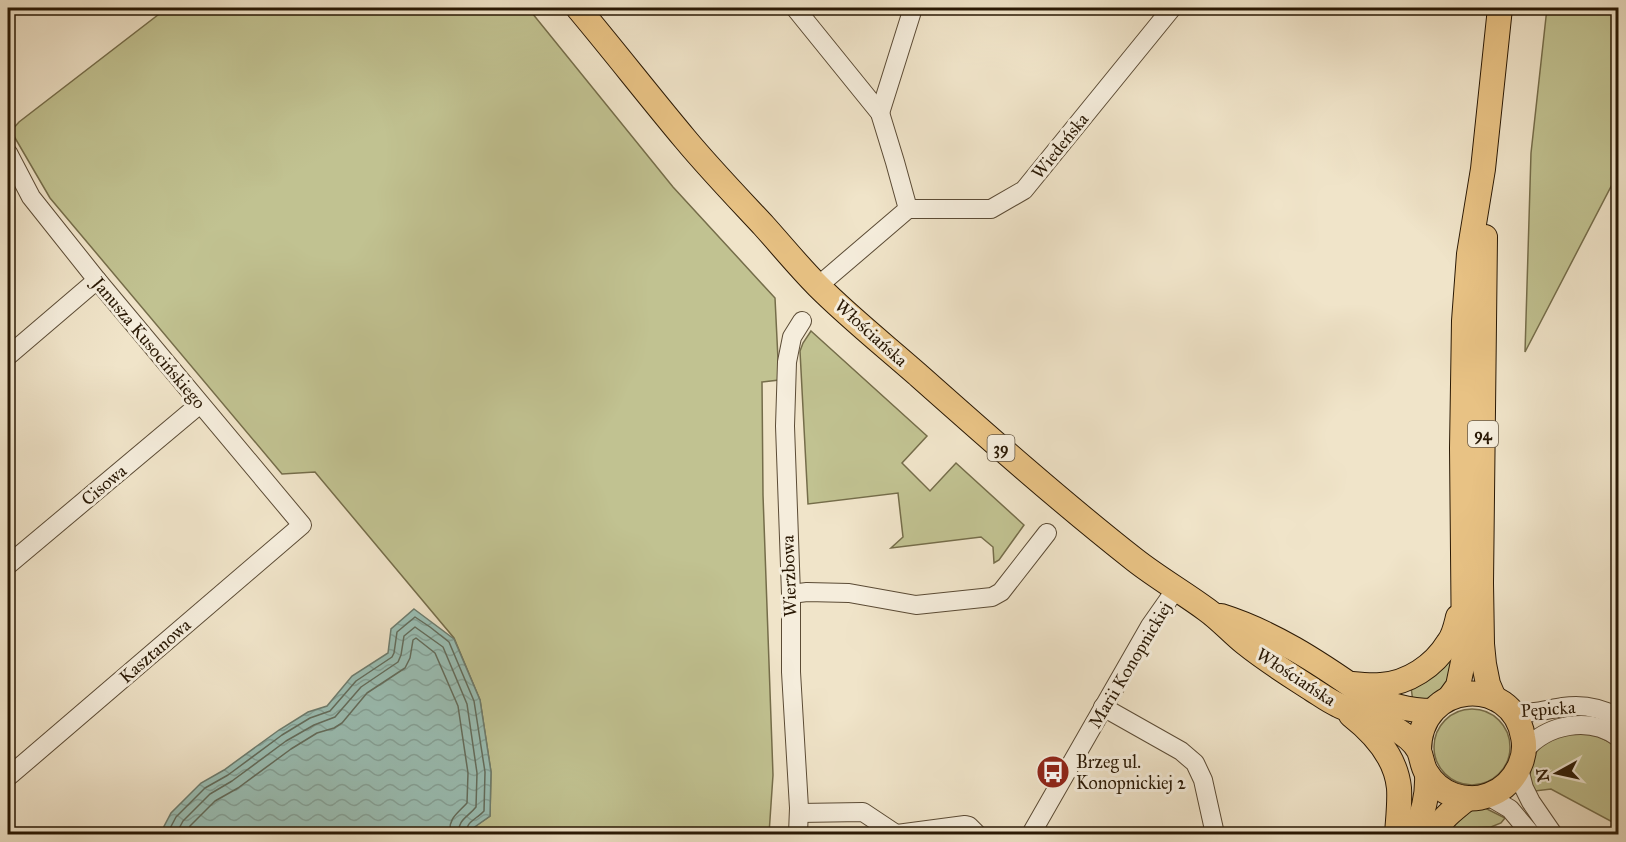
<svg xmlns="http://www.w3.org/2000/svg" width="1626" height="842" viewBox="0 0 1626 842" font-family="'IM FELL Great Primer',serif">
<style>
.grass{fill:#c1c291;stroke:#756d4a;stroke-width:1.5}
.water{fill:url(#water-waves);stroke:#6d7c6e;stroke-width:1.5}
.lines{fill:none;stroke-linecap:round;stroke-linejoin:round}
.shore{stroke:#626c5c;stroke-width:1.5}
.minor-casing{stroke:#5b4b35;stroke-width:20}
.major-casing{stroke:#291804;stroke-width:26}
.minor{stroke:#f5eddc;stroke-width:18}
.major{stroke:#e8c284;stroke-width:24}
.labels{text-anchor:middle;stroke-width:6;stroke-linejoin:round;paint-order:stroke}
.shield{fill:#f5eddc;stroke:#665845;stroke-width:1.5}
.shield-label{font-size:16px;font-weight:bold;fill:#291804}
.street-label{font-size:18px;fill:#291804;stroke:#f5eddc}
.poi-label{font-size:18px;fill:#291804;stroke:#f5eddc;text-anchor:start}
</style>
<defs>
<pattern id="water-waves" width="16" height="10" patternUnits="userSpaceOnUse" patternTransform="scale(1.5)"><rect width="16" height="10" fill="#9abfb5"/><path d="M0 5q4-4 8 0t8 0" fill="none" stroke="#85a39a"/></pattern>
</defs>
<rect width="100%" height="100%" fill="#f0e4c9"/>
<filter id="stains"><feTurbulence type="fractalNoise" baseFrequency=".00333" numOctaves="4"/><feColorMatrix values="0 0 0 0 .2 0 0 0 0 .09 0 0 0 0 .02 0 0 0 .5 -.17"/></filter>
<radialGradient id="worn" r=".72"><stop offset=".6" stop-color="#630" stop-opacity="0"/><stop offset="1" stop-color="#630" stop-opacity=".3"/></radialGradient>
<g class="grass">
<polygon points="167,8 528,8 673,187 775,298 779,380 762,382 763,495 773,775 769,834 475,834 471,829 490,816 491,772 480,700 454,638 315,472 282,474 50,198 11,131 19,122"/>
<polygon points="1547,8 1618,8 1618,173 1525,352 1531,153"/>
<polygon points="811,331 927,436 902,463 930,491 956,463 1024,525 999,560 994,563 993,547 981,537 891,548 903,537 898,493 808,504 800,351 803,343"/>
<polygon points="1452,652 1451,682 1426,701 1413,702 1411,687"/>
<circle cx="1472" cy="747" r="38"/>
<path d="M1591,732L1609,742L1618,750V825L1551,789L1535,791C1529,780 1529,773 1533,760C1540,735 1569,734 1591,732Z"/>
<polygon points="1485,808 1505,818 1501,823 1491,827 1454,829 1448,825 1465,811"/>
</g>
<polygon class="water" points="414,609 454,639 480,700 491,772 490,816 472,829 475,834 160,834 171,813 201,783 224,770 279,730 308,712 327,706 352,676 388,653 391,629"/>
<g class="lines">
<g class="shore">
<path d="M167,834L176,817L205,788L228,775L282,735L310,718L330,711L356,681L392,657L394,653L397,632L415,617L430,627L449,642L474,701L485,772L484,811C477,819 463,823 468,834"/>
<path d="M176,834L183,821L210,794L232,781L286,741L314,725L335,717L361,687L398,662L401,655L404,636L415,627L443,647L467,704L477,773L476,807C468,817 457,820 459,834"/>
<path d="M186,834L190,826L215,801L238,788L291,749L317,733L334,728L342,723L367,693L405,668L410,658L413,640L416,638L435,653L458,706L468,773L467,803C458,813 448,818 450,834"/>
</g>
<defs>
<g id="minor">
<polyline points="795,8 880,113 895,162 908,209 818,286"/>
<polyline points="880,113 913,8"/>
<polyline points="8,153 31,197 97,280 302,525 8,777"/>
<polyline points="908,209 991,209 1024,190 1172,8"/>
<polyline points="8,356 97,280"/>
<polyline points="8,565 200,404"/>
<polyline points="791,594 807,592 849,593 916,605 992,597 1001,592 1047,533"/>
<polyline points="1103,707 1181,751 1195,763 1203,780 1215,834"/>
<path d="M1511,711C1530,715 1544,710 1563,707C1582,704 1601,708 1618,717"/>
<path d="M1524,751C1547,724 1589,716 1618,737"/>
<polyline points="1519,769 1524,788 1531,802 1553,834"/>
<polyline points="1488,796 1510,809 1531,834"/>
<polyline points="799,813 863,812 896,834"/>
<polyline points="798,834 799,808 791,672 791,594 785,426 787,362 792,337 802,321"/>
<polyline points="897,834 965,825 969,826 977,834"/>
<polyline points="1031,834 1150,626 1176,589"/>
</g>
<g id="major">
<path d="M578,8C614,51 649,96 685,139C710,169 737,197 764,226C782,246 799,267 818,286C849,317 884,345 917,374C988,437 1060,501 1135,560C1158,578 1184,593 1207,610C1221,620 1233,634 1246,644C1267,661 1290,675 1313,690C1321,695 1329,701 1338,705C1346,710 1356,711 1366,714C1375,717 1384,722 1392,727C1401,732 1414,741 1419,751C1422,758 1422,765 1426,772C1439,794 1465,804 1489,795C1503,790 1514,779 1520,765C1524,756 1525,746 1523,737C1513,675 1419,679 1419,751"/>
<polyline points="1485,237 1481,583 1482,644 1484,664 1488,684 1494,698"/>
<path d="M1221,616C1272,632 1318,662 1362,693C1385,704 1407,711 1432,711"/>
<path d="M1352,684C1362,685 1372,686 1381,685C1408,683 1434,666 1448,643C1454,636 1456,625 1458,617"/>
<polyline points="1450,697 1458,686 1464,657 1462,448 1464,321 1469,254 1483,169 1500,8"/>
<path d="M1351,715C1374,733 1396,757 1399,788C1400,803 1398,819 1397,834"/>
<path d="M1413,834C1423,814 1428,797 1427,774"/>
<path d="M1433,834C1441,819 1454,809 1468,798"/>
</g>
</defs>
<use href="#minor" class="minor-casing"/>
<use href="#major" class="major-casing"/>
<use href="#minor" class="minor"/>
<use href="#major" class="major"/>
</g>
<defs>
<symbol id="bus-disc" viewBox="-11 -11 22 22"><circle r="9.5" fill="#8f2418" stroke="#f5eddc"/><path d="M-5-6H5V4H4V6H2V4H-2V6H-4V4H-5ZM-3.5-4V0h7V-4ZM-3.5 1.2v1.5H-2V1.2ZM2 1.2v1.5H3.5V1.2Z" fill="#fff"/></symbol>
</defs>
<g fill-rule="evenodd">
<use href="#bus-disc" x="1034" y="753" width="38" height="38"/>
</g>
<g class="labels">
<g class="shield">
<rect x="1468" y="421" width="30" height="26" rx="4.5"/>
<rect x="987.5" y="435" width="27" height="26" rx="4.5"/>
</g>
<g class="shield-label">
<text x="1483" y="440">94</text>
<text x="1001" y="454">39</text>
</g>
<g class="street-label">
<text transform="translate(1060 146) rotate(-51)" y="6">Wiedeńska</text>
<text transform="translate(871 333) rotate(42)" y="6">Włościańska</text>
<text transform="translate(149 343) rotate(50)" y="6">Janusza Kusocińskiego</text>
<text transform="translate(104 485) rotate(-40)" y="6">Cisowa</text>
<text transform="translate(789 576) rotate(-92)" y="6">Wierzbowa</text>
<text transform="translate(155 651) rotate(-41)" y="6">Kasztanowa</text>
<text transform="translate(1130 665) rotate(-59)" y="6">Marii Konopnickiej</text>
<text transform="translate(1296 677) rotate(33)" y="6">Włościańska</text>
<text transform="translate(1548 709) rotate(-4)" y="6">Pępicka</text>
</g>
<g class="poi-label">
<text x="1076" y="768">Brzeg ul.<tspan x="1076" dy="21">Konopnickiej 2</tspan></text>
</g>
</g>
<rect width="1626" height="842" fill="none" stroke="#f0e4c9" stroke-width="30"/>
<rect x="9" y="9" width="1608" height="824" fill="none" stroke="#291804" stroke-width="3"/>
<rect x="15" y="15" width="1596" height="812" fill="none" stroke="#291804" stroke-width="1.5"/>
<g transform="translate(1557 773) rotate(262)" stroke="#f5eddc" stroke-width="4.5" paint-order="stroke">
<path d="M0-4.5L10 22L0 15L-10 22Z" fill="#291804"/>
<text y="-9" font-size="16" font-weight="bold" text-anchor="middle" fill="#291804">N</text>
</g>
<rect width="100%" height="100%" filter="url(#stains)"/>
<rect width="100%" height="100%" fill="url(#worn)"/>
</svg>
